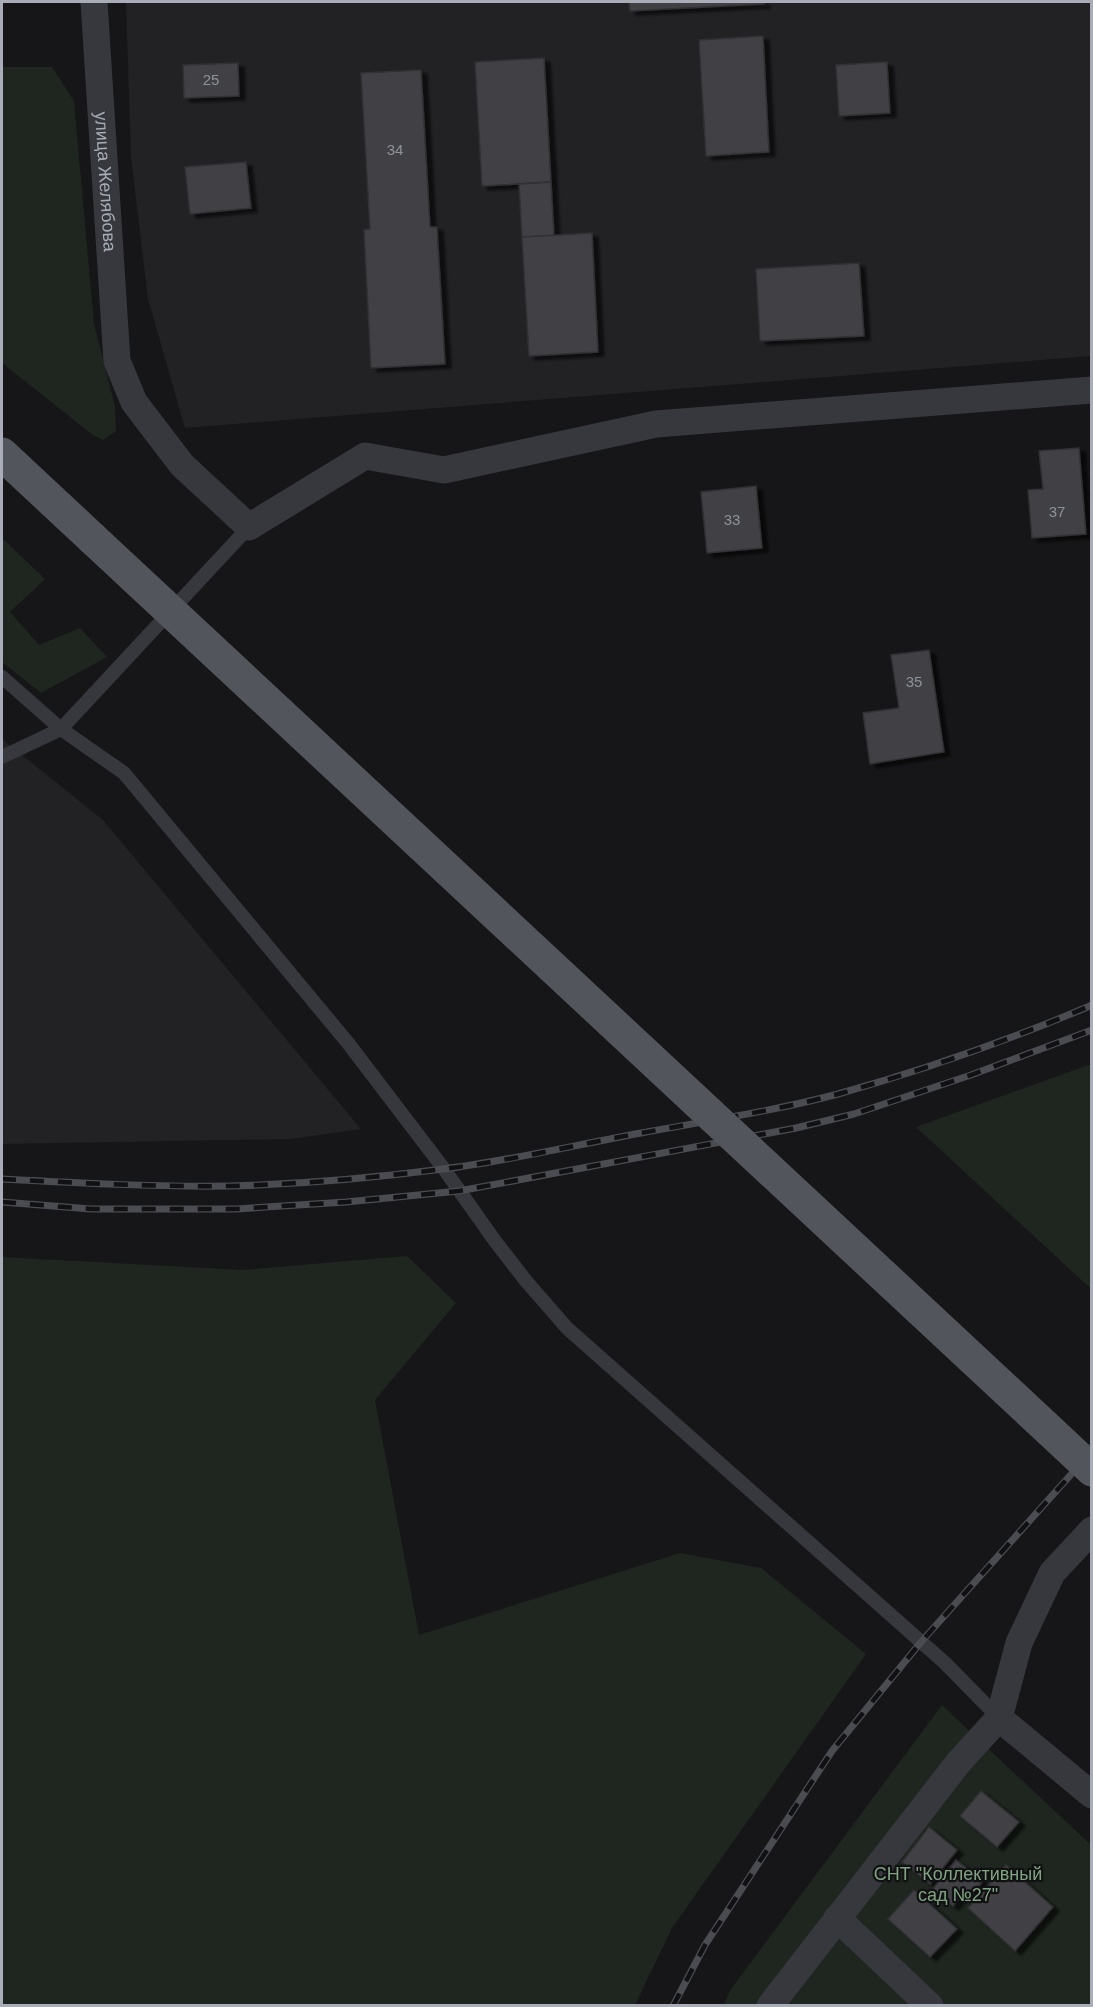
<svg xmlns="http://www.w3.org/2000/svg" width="1093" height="2007" viewBox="0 0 1093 2007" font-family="Arial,sans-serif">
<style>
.built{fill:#222225}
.green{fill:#1e261f}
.building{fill:#404145;stroke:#303034;stroke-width:1.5;filter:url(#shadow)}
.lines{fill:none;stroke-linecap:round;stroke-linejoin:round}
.service{stroke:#37383d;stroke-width:14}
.minor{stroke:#37383d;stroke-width:27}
.primary{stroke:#53555c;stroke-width:33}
.rail-casing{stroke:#4a4c52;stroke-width:7}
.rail{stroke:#111113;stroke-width:4.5;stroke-dasharray:14;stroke-linecap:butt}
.primary-bridge{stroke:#53555c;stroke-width:33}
.labels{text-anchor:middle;stroke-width:4.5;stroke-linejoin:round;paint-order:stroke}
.number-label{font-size:15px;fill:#8e929b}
.street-label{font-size:18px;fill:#a8adb8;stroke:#111113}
.park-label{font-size:18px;fill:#7fa381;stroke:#111113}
</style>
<defs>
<filter id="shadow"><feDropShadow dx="6" dy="4" stdDeviation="1.5" flood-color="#0009"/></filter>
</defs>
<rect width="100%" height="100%" fill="#161618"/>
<g class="built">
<polygon points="126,2 1091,2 1091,356 185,428 148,299 131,157"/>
<polygon points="2,739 103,820 361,1129 291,1139 2,1144"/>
</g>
<g class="green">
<polygon points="2,67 52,67 74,101 94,324 115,406 116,431 103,440 93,435 2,363"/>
<polygon points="2,538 45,579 10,612 39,645 80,628 107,657 41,693 2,662"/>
<polygon points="1091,1064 1092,1064 1091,1289 916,1127"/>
<polygon points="407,1256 456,1303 375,1400 419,1635 680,1553 761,1568 866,1654 672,1928 635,2005 2,2005 2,1257 243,1270"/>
<polygon points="942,1705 1091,1845 1091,2005 723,2006 731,1989"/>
</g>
<g class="building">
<polygon points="629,2 764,2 764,4 630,11"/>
<polygon points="763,36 769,152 706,156 699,40"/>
<polygon points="544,58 551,182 482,186 475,62"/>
<polygon points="887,62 890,113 839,116 836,65"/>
<polygon points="238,63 239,96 184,98 183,65"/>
<polygon points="421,70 430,227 437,227 445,364 371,368 364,230 370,229 361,73"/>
<polygon points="246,162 251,208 190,214 185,167"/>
<polygon points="551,182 554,236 522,237 519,184"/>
<polygon points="592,233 598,352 529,356 522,237"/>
<polygon points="859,263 864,336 760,341 756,269"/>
<polygon points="1079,448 1086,534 1032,538 1028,490 1043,489 1039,451"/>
<polygon points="756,486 762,548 707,553 701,492"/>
<polygon points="929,650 944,752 870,764 863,713 899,708 891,655"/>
<polygon points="981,1791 1019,1822 997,1847 960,1816"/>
<polygon points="929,1827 957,1850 930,1884 902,1862"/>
<polygon points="956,1860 983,1881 969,1899 963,1894 953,1906 932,1890"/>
<polygon points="1006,1865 1053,1907 1015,1951 968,1908"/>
<polygon points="914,1890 957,1929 930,1957 888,1919"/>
</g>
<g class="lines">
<g class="service">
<polyline points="2,677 61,729 124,773 348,1043 444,1169 495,1241 526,1281 567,1328 945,1663 999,1718"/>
<polyline points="2,757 61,729 249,527"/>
</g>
<g class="minor">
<path id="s1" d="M94,2L117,361L134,402L182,465L249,527L365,456L444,470L656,424L1092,390"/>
<polyline points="999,1718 1092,1795"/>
<polyline points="837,1918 930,2006"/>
<polyline points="770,2006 958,1763 999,1718 1019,1643 1052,1573 1092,1530"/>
</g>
<polyline class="primary" points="2,454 93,539"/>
<defs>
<g id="rail">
<path d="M2,1179C78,1183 154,1187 231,1186C301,1184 373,1178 443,1169C509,1161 575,1145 641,1133C707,1121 774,1111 838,1094C924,1070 1010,1040 1092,1005"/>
<polyline points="2,1202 91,1209 236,1209 346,1202 459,1191 796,1128 854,1114 971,1075 1092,1030"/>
<polyline points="673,2006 705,1945 832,1751 921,1642 1092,1451"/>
</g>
</defs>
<use href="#rail" class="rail-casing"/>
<use href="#rail" class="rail"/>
<polyline class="primary-bridge" points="93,539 1092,1470"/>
</g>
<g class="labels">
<g class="number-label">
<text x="211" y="85">25</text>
<text x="395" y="155">34</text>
<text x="1057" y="517">37</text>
<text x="732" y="525">33</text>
<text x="914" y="687">35</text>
</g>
<g class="street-label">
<text dy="6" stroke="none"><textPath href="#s1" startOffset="180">улица Желябова</textPath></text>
</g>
<g class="park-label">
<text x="958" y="1880">СНТ "Коллективный<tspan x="958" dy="21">сад №27"</tspan></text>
</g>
</g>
<rect width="1093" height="2007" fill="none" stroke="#a8adb8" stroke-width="6"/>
</svg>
